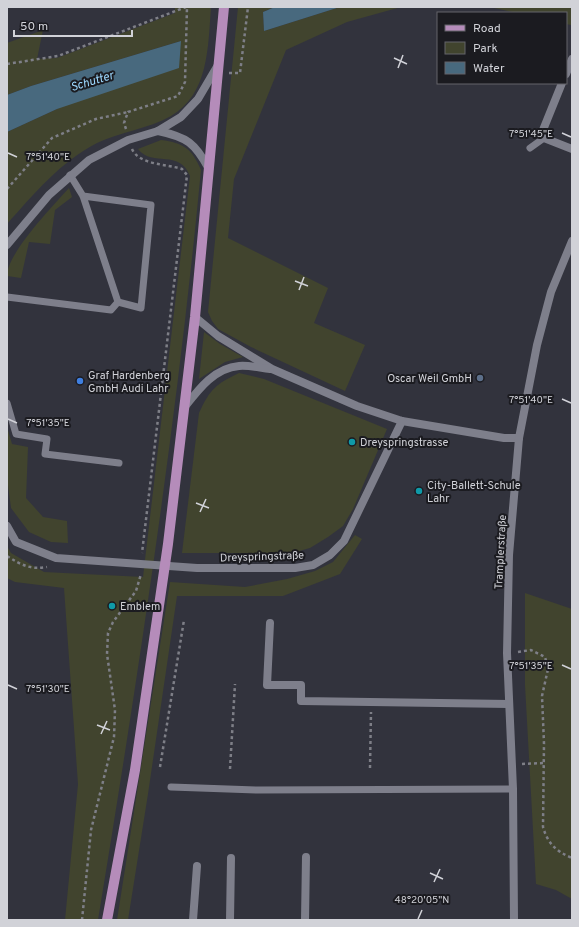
<svg xmlns="http://www.w3.org/2000/svg" width="579" height="927" viewBox="0 0 579 927" font-family="Overpass,sans-serif">
<style>
.green{fill:#41442e}
.water{fill:#48697e}
.lines{fill:none;stroke-linecap:round;stroke-linejoin:round}
.path{stroke:#7e7f87;stroke-width:2.5;stroke-dasharray:3 3;stroke-linecap:butt}
.service{stroke:#7e7f8b;stroke-width:7}
.minor{stroke:#7e7f8b;stroke-width:8}
.tertiary{stroke:#7e7f8b;stroke-width:8}
.primary{stroke:#b58cba;stroke-width:10}
.ticks{fill:none;stroke:#d1d2d8;stroke-width:1.5}
.service-dot{fill:#5c6f8a;stroke:#1b1b20;stroke-width:1.5}
.shop-dot{fill:#3f7fe0;stroke:#1b1b20;stroke-width:1.5}
.culture-dot{fill:#0f9aa8;stroke:#1b1b20;stroke-width:1.5}
.labels{text-anchor:middle;stroke-width:4;stroke-linejoin:round;paint-order:stroke}
.poi-label{font-size:11px;fill:#d1d2d8;stroke:#1b1b20;text-anchor:start}
.street-label{font-size:11px;fill:#d1d2d8;stroke:#1b1b20}
.water-label{font-size:12px;font-style:italic;fill:#9dd9ff;stroke:#1b1b20}
.ticks-label{font-size:10px;text-anchor:middle;fill:#d1d2d8;stroke:#1b1b20;stroke-width:4;stroke-linejoin:round;paint-order:stroke}
</style>
<rect width="100%" height="100%" fill="#32333d"/>
<g class="green">
<path d="M175,7H211C208,46 209,94 171,116C148,129 120,132 97,143C60,162 34,194 7,224V132L57,109L181,41L31,86L7,95V43L43,30L37,59L57,58L175,13Z"/>
<polygon points="238,7 275,7 263,12 264,31 340,7 401,7 347,22 286,50 234,179 228,238 328,288 314,323 365,345 345,391 251,347 218,329 212,321 208,312"/>
<polygon points="490,7 572,7 571,25 566,24 566,13 517,13"/>
<path d="M161,140C184,143 192,149 201,170C177,421 139,671 98,920H65L78,784L64,588L15,582L7,578V546L11,553L44,572L143,577L190,176C179,148 153,168 138,149Z"/>
<path d="M69,188L72,197L55,210L50,244L29,242L21,278L7,276C7,253 53,206 69,188Z"/>
<polygon points="204,332 220,344 243,357 225,362 199,379"/>
<path d="M239,373L264,379L387,429L353,509L343,526L328,537L310,548L292,553H182L199,413C210,389 216,384 239,373Z"/>
<polygon points="7,427 12,444 28,447 26,498 43,517 67,521 68,543 51,542 29,532 11,508 7,478"/>
<polygon points="355,535 362,539 340,574 283,596 177,596 148,794 128,920 117,920 170,582 245,587 287,579 315,571 333,562"/>
<polygon points="525,593 572,609 572,899 556,890 536,884 525,685"/>
</g>
<g class="water">
<polygon points="275,7 340,7 264,31 263,12"/>
<polygon points="181,41 179,68 57,109 7,132 7,95 31,86"/>
</g>
<g class="lines">
<g class="path">
<polyline points="7,64 58,56 186,7"/>
<polyline points="229,73 240,73 248,7"/>
<polyline points="126,129 124,123 128,112 178,96 185,82 187,7"/>
<path d="M132,149C139,165 167,164 182,169L187,175L142,553"/>
<polyline points="7,189 52,138 96,119 128,112"/>
<path d="M7,556C21,565 31,570 47,567"/>
<path d="M518,652L531,650L545,657L548,669L542,696L544,744L543,827C548,844 556,851 572,858"/>
<polyline points="522,764 544,763"/>
<polyline points="160,767 184,620"/>
<polyline points="370,768 371,712"/>
<polyline points="230,769 235,684"/>
<polyline points="82,920 91,830 114,737 115,710 107,654 108,633 113,622 136,591 141,574"/>
</g>
<g class="service">
<polyline points="530,148 544,138"/>
<polyline points="70,175 83,196 118,302 141,308 151,205 83,196"/>
<polyline points="7,297 111,310 118,302"/>
<polyline points="7,403 16,434 47,439 45,454 119,463"/>
<polyline points="171,787 257,790 513,789"/>
</g>
<g class="minor">
<polyline points="566,74 572,59"/>
<polyline points="562,83 543,130 544,138 572,149"/>
<path d="M158,131C187,137 195,143 209,169"/>
<polyline points="7,245 49,195 89,160 128,140 158,131 181,117 198,99 218,65"/>
<polyline points="195,317 218,336 272,369 357,406 402,421 504,438 519,438"/>
<path d="M184,408C198,390 214,368 239,366C249,365 260,368 270,369"/>
<polyline points="7,526 16,542 56,558 197,568 295,568 313,565 330,555 344,541 402,421"/>
<polyline points="270,623 267,685 301,685 301,701 509,704"/>
<polyline points="193,920 197,866"/>
<polyline points="230,920 231,858"/>
<polyline points="305,920 306,857"/>
</g>
<polyline class="tertiary" points="514,920 513,789 507,653 509,555 519,438 537,345 551,292 572,241"/>
<polyline class="primary" points="107,920 135,770 168,544 195,317 224,7"/>
</g>
<path class="ticks" d="M394,58L407,64M398,68L403,55M562,133L571,137M8,153L17,157M295,281L308,286M299,290L304,277M562,399L571,403M8,419L17,423M196,503L209,508M200,512L206,499M562,665L571,669M8,685L17,689M97,725L110,730M101,734L107,721M430,873L443,879M434,882L440,869M418,919L422,910"/>
<circle class="service-dot" cx="480" cy="378" r="4"/>
<circle class="shop-dot" cx="80" cy="381" r="4"/>
<g class="culture-dot">
<circle cx="352" cy="442" r="4"/>
<circle cx="419" cy="491" r="4"/>
<circle cx="112" cy="606" r="4"/>
</g>
<g class="labels">
<g class="poi-label">
<text x="88" y="379">Graf Hardenberg<tspan x="88" dy="13">GmbH Audi Lahr</tspan></text>
<text x="472" y="382" text-anchor="end">Oscar Weil GmbH</text>
<text x="360" y="446">Dreyspringstrasse</text>
<text x="427" y="489">City-Ballett-Schule<tspan x="427" dy="13">Lahr</tspan></text>
<text x="120" y="610">Emblem</text>
</g>
<g class="street-label">
<text transform="translate(500 552) rotate(-87)" y="4">Tramplerstraße</text>
<text transform="translate(262 556) rotate(-2)" y="4">Dreyspringstraße</text>
</g>
<g class="water-label">
<text transform="translate(92 81) rotate(-17)" y="4">Schutter</text>
</g>
</g>
<g class="ticks-label">
<text x="531" y="137">7°51'45"E</text>
<text x="48" y="160">7°51'40"E</text>
<text x="531" y="403">7°51'40"E</text>
<text x="48" y="426">7°51'35"E</text>
<text x="531" y="669">7°51'35"E</text>
<text x="48" y="692">7°51'30"E</text>
<text x="422" y="903">48°20'05"N</text>
</g>
<rect width="579" height="927" fill="none" stroke="#d1d2d8" stroke-width="16"/>
<rect x="437" y="12" width="130" height="72" fill="#1b1b20" stroke="#64646a"/>
<rect x="445" y="25" width="20" height="6" fill="#b58cba" stroke="#64646a"/>
<text x="473" y="32" font-size="12" fill="#d1d2d8">Road</text>
<rect x="445" y="42" width="20" height="12" fill="#41442e" stroke="#64646a"/>
<text x="473" y="52" font-size="12" fill="#d1d2d8">Park</text>
<rect x="445" y="62" width="20" height="12" fill="#48697e" stroke="#64646a"/>
<text x="473" y="72" font-size="12" fill="#d1d2d8">Water</text>
<path d="M14 30v6h118v-6" fill="none" stroke="#d1d2d8" stroke-width="2"/>
<text x="20" y="30" font-size="12" fill="#d1d2d8" stroke="#1b1b20" stroke-width="3" paint-order="stroke">50 m</text>
</svg>
